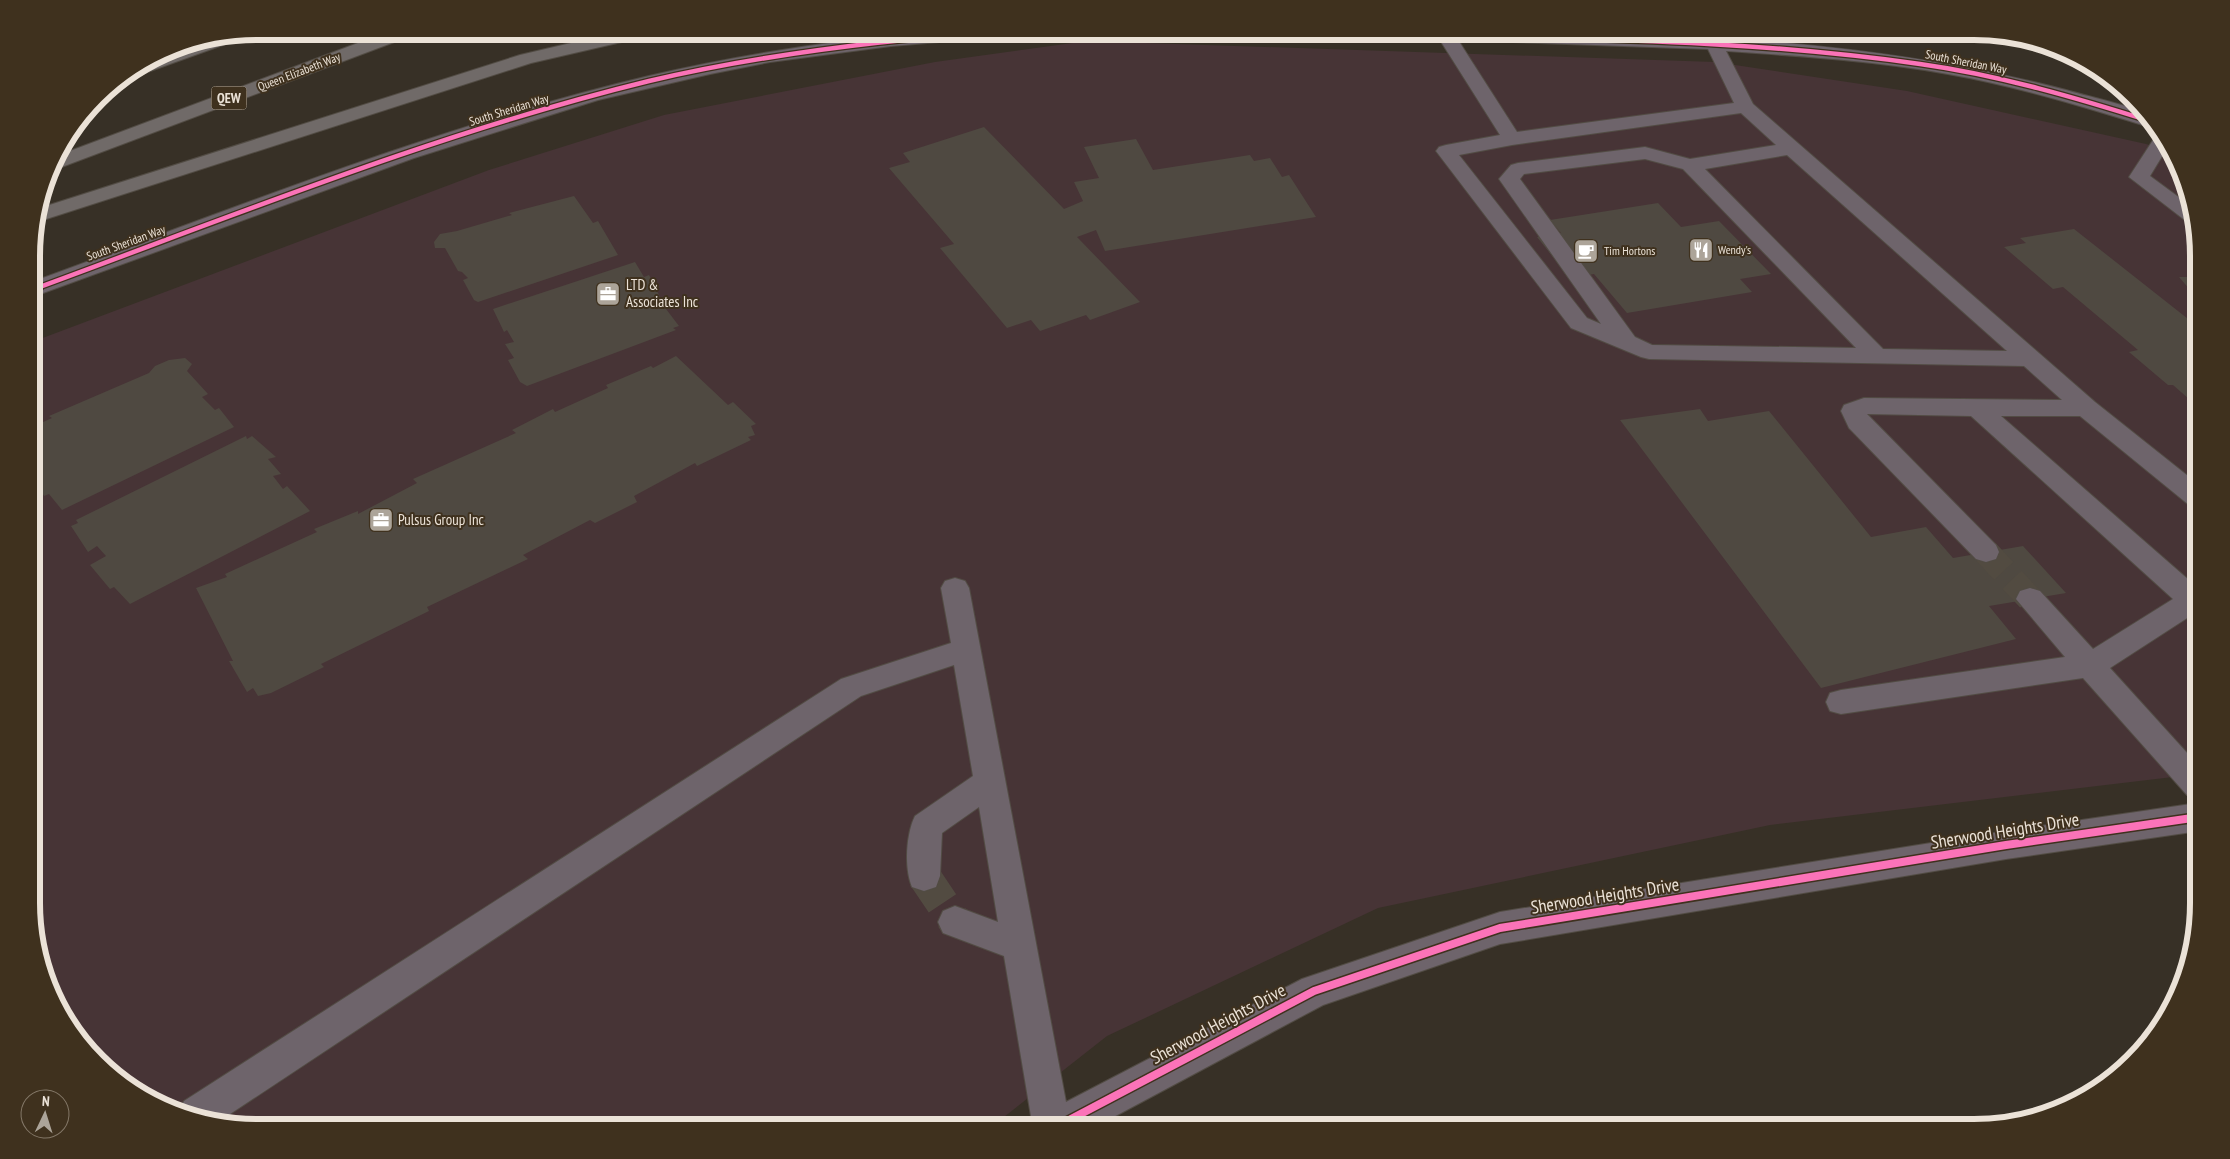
<svg xmlns="http://www.w3.org/2000/svg" width="2230" height="1159" viewBox="0 0 2230 1159" font-family="'PT Sans Narrow',sans-serif">
<style>
.industrial{fill:#473436}
.building{fill:#4f4941}
.lines{fill:none;stroke-linecap:round;stroke-linejoin:round}
.minor-tunnel-far1{stroke:#524b41;stroke-width:26;stroke-dasharray:26 12;stroke-linecap:butt}
.minor-tunnel{stroke:#524b41;stroke-width:33;stroke-dasharray:33 17;stroke-linecap:butt}
.minor-casing{stroke:#524c44;stroke-width:2}
.highway-casing{stroke:#524c44;stroke-width:2}
.minor{fill:#6e646b;fill-rule:evenodd}
.highway{fill:#706a68;fill-rule:evenodd}
.cycleway-far2-casing{stroke:#3f311e;stroke-width:7}
.cycleway-far1-casing{stroke:#3f311e;stroke-width:9}
.cycleway-casing{stroke:#3f311e;stroke-width:11}
.cycleway-far2{stroke:#fb73b8;stroke-width:4.5}
.cycleway-far1{stroke:#fb73b8;stroke-width:5.5}
.cycleway{stroke:#fb73b8;stroke-width:8}
.labels{text-anchor:middle;stroke-width:4;stroke-linejoin:round;paint-order:stroke}
.far-street-label{font-size:12px;fill:#ebe2d7;stroke:#3f311e}
.far-poi-label{font-size:12px;fill:#ebe2d7;stroke:#3f311e;text-anchor:start}
.shield{fill:#3f311e;stroke:#b7ada0;stroke-width:1}
.shield-label{font-size:14px;font-weight:bold;fill:#ebe2d7}
.poi-label{font-size:15px;fill:#ebe2d7;stroke:#3f311e;text-anchor:start}
.near-street-label{font-size:18px;fill:#ebe2d7;stroke:#3f311e}
.rim{fill:none;stroke:#ebe2d7;stroke-width:6}
</style>
<rect width="100%" height="100%" fill="#373026"/>
<polygon class="industrial" points="1087,41 1715,62 1907,91 2146,144 2168,151 2197,227 2198,774 1770,825 1378,908 1107,1036 990,1128 256,1128 156,1104 77,1040 48,989 33,933 32,342 489,170 664,115 935,62"/>
<g class="building">
<polygon points="984,127 1064,209 1083,201 1074,182 1099,178 1084,147 1136,139 1153,170 1250,155 1254,161 1270,158 1282,177 1289,175 1316,217 1105,251 1096,230 1077,237 1140,302 1090,320 1086,315 1040,331 1031,320 1007,328 940,248 954,244 889,168 910,162 903,153"/>
<polygon points="574,196 593,223 598,221 618,255 478,302 474,300 463,280 468,278 462,272 458,271 445,248 435,248 434,242 440,234 457,231 512,215 509,213"/>
<polygon points="1658,203 1681,227 1719,221 1771,274 1740,279 1752,292 1627,313 1594,274 1570,278 1537,237 1561,233 1550,220"/>
<polygon points="2074,229 2197,326 2197,406 2173,385 2168,385 2129,352 2138,350 2063,287 2053,289 2004,247 2026,243 2020,238"/>
<polygon points="635,262 644,277 649,275 660,297 652,298 658,307 663,305 679,326 673,328 676,330 527,386 520,382 508,360 514,358 505,344 514,342 507,330 504,332 493,309"/>
<polygon points="2179,277 2197,277 2197,298"/>
<polygon points="676,356 728,405 733,402 756,424 751,426 755,435 748,437 751,440 697,466 695,463 634,496 637,502 595,523 590,520 523,555 528,559 427,607 429,611 321,664 324,667 271,693 258,696 253,688 247,692 229,661 233,661 196,588 227,577 225,574 317,532 314,529 358,511 358,514 417,483 413,479 516,433 512,430 553,409 555,412 608,388 606,385 651,366 653,368"/>
<polygon points="185,358 192,364 187,371 208,394 202,397 215,410 219,408 234,427 62,510 49,494 44,496 32,476 32,472 37,470 32,464 32,427 52,418 49,416 149,373 155,366 169,360"/>
<polygon points="1700,409 1708,421 1769,411 1871,537 1926,527 1953,558 2023,546 2066,593 1989,606 2016,639 1821,688 1620,420"/>
<polygon points="246,436 247,439 252,436 276,457 268,459 281,474 273,476 283,489 287,486 310,511 130,604 114,587 110,589 90,565 106,556 97,546 88,552 71,526 78,523 76,520"/>
</g>
<g class="lines">
<polyline class="minor-tunnel-far1" points="1986,552 2030,599"/>
<polyline class="minor-tunnel" points="924,876 955,922"/>
<defs>
<g id="minor">
<path d="M933,31H1021L1018,35L1012,36L891,46L770,62L710,74L598,100L414,158L32,297V282C235,208 438,126 649,76C743,54 838,40 933,31Z"/>
<path d="M1341,31C1583,31 1831,28 2066,90C2082,95 2136,107 2146,114C2150,117 2154,123 2157,127L2146,126C2081,106 2016,86 1948,74C1875,61 1800,56 1726,51L1753,104L2095,402L2198,484V507L2189,505L2080,416H2001L2198,588V611L2110,668L2198,765V799L2187,795L2083,678L1841,714L1830,711L1826,702L1830,693L1841,690L2065,657L2016,599L2020,591L2030,588L2040,591L2093,649L2173,599L1971,416L1867,414L1996,545L1999,552L1996,559L1986,562L1976,559L1849,428L1841,411L1844,405L1864,398L2062,400L2024,366L1649,359L1641,357L1571,328L1436,151L1439,147L1446,145L1500,135L1440,40L1350,36L1344,35ZM1458,40L1708,49L1734,103L1517,132ZM1741,113L1776,145L1690,159L1645,147L1518,163L1511,165L1499,179L1601,324L1587,318L1459,155L1512,145ZM1787,155L2007,351L1883,349L1705,169ZM1645,159L1683,169L1856,348L1652,345L1635,337L1520,179L1524,174Z"/>
<polygon points="2161,133 2167,148 2150,176 2188,204 2195,223 2186,221 2129,177 2157,134"/>
<path d="M955,578L965,581L969,588L1066,1102L1302,979L1500,912L2006,831L2198,803L2199,831L2006,859L1500,944L1323,1005L1093,1128H1033L1004,956L943,933L938,922L943,911L955,906L998,922L979,807L942,833L940,876L936,887L924,891L912,887C904,868 906,834 915,816L973,776L954,665L861,696L221,1120L180,1110L184,1101L841,679L951,643L941,588L945,581Z"/>
</g>
<g id="highway">
<polygon points="390,31 416,31 413,35 51,171 54,157"/>
<polygon points="622,31 655,31 652,35 531,63 37,222 40,208 520,55"/>
<path d="M236,35L234,41L142,74H129C166,51 193,44 236,35Z"/>
</g>
</defs>
<use href="#minor" class="minor-casing"/>
<use href="#highway" class="highway-casing"/>
<use href="#minor" class="minor"/>
<use href="#highway" class="highway"/>
<defs>
<g id="cycleway-far2">
<path d="M1350,31C1540,39 1731,37 1920,64C1999,75 2077,98 2153,122"/>
<path d="M37,288C238,214 440,132 649,81C768,53 890,39 1012,31"/>
</g>
<polyline id="cycleway-far1" points="32,290 40,287"/>
<polyline id="cycleway" points="1054,1128 1314,991 1500,928 2006,845 2199,817"/>
</defs>
<use href="#cycleway-far2" class="cycleway-far2-casing"/>
<use href="#cycleway-far1" class="cycleway-far1-casing"/>
<use href="#cycleway" class="cycleway-casing"/>
<use href="#cycleway-far2" class="cycleway-far2"/>
<use href="#cycleway-far1" class="cycleway-far1"/>
<use href="#cycleway" class="cycleway"/>
</g>
<defs>
<symbol id="restaurant-square" viewBox="-11 -11 22 22"><rect x="-9" y="-9" width="18" height="18" rx="4" fill="#aca499" stroke="#3f311e"/><path d="M-5-6h1v4h1v-4h1v4h1v-4h1v5L-1.5 .5V6h-2V.5L-5-1ZM5-6V6H3V1.5H1.5Q1.5-4 5-6Z" fill="#fff"/></symbol>
<symbol id="cafe-square" viewBox="-11 -11 22 22"><rect x="-9" y="-9" width="18" height="18" rx="4" fill="#aca499" stroke="#3f311e"/><path d="M-5.5-4.5H6V0H3Q3 3.5 0 3.5H-2.5Q-5.5 3.5-5.5 0ZM3-3.2v2h1.7v-2ZM-6 4.5H4V6H-6Z" fill="#fff"/></symbol>
<symbol id="office-square" viewBox="-11 -11 22 22"><rect x="-9" y="-9" width="18" height="18" rx="4" fill="#aca499" stroke="#3f311e"/><path d="M-6-3h4V-5.5h4V-3h4V5H-6ZM-1-4.5V-3h2v-1.5ZM-6 0V1H6V0Z" fill="#fff"/></symbol>
</defs>
<g fill-rule="evenodd">
<use href="#restaurant-square" x="1687" y="236" width="28" height="28"/>
<use href="#cafe-square" x="1572" y="237" width="28" height="28"/>
<use href="#office-square" x="594" y="280" width="28" height="28"/>
<use href="#office-square" x="367" y="506" width="28" height="28"/>
</g>
<g class="labels">
<g class="far-street-label">
<text transform="translate(1966 62) rotate(11)" y="4">South Sheridan Way</text>
<text transform="translate(299 72) rotate(-21)" y="4">Queen Elizabeth Way</text>
<text transform="translate(509 110) rotate(-17)" y="4">South Sheridan Way</text>
<text transform="translate(126 243) rotate(-20)" y="4">South Sheridan Way</text>
</g>
<g class="far-poi-label">
<text x="1718" y="254">Wendy's</text>
<text x="1604" y="255">Tim Hortons</text>
</g>
<rect class="shield" x="211.5" y="86.5" width="35" height="23" rx="4"/>
<g class="shield-label">
<text x="229" y="103">QEW</text>
</g>
<g class="poi-label">
<text x="626" y="290">LTD &amp;<tspan x="626" dy="17">Associates Inc</tspan></text>
<text x="398" y="525">Pulsus Group Inc</text>
</g>
<g class="near-street-label">
<text transform="translate(2005 831) rotate(-9)" y="6">Sherwood Heights Drive</text>
<text transform="translate(1605 896) rotate(-9)" y="6">Sherwood Heights Drive</text>
<text transform="translate(1218 1024) rotate(-28)" y="6">Sherwood Heights Drive</text>
</g>
</g>
<path d="M0 0H2230V1159H0ZM256 40H1974A216 216 0 0 1 2190 256V903A216 216 0 0 1 1974 1119H256A216 216 0 0 1 40 903V256A216 216 0 0 1 256 40Z" fill="#3f311e" fill-rule="evenodd"/>
<path class="rim" d="M256 40H1974A216 216 0 0 1 2190 256V903A216 216 0 0 1 1974 1119H256A216 216 0 0 1 40 903V256A216 216 0 0 1 256 40Z"/>
<g transform="translate(45 1114) rotate(4)"><circle r="24" fill="#3f311e" stroke="#847868"/>
<path d="M0-4L9 19L0 12L-9 19Z" fill="#aca499"/>
<text y="-8" font-size="14" font-weight="bold" text-anchor="middle" fill="#ebe2d7">N</text>
</g>
</svg>
